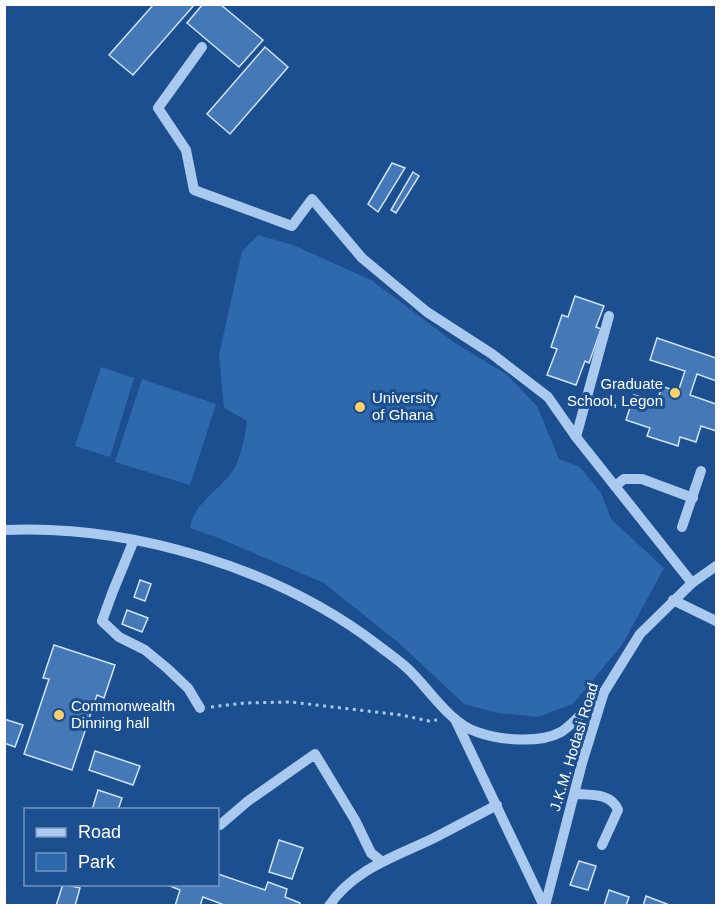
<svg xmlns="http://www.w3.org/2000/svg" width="721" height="910" viewBox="0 0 721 910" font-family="Arial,sans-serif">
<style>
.green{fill:#2e69ad}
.building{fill:#4478b7;stroke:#cfe3fa;stroke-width:1.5}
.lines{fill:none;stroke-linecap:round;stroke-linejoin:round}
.path{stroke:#a9c9ee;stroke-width:3;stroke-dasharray:3 4.5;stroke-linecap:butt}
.minor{stroke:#a9c9ee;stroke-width:10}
.poi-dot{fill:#ffd166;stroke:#1b4f8f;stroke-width:2}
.labels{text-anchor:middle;stroke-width:6;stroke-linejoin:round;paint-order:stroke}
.poi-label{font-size:15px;fill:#fff;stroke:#1b4f8f;text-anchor:start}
.street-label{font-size:15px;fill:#fff;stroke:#1b4f8f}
</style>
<rect width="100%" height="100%" fill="#1b4f8f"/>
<g class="green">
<path d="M258,235L293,245L371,280L455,343L506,374L537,406L559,459L580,467L601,493L611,519L664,568L622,645L573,704L538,717L498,713L464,704L400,644L324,583L216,537L190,528C193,502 224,488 235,467C242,453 245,436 247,421L224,408L219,355L242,251Z"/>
<polygon points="101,367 134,378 110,457 75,446"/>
<polygon points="142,379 216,404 190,485 115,462"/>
</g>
<g class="building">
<polygon points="154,4 195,4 133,75 109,55"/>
<polygon points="203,4 220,4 263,40 239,67 187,23"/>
<polygon points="265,47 288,67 230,134 207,114"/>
<polygon points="392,163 405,168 378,212 368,204"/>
<polygon points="413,172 419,176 396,213 391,210"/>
<polygon points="575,296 604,306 596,327 601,329 589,363 585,361 576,385 547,375 557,349 551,347 562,315 568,317"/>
<polygon points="657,338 716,358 716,381 697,374 690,395 716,404 716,431 701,426 696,442 680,437 678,446 647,436 650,428 626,420 634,395 657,402 662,386 678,392 685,371 650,360"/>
<polygon points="140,580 151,584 145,601 134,597"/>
<polygon points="127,610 148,618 142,632 122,624"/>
<polygon points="54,645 115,665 104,698 97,695 72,770 24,754 49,679 43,678"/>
<polygon points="4,719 23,725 15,747 4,743"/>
<polygon points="95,751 140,766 133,785 89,770"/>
<polygon points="98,790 122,798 118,810 92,810"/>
<polygon points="279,840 303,848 292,879 269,872"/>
<polygon points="579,861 596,866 588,890 570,885"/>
<polygon points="218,874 265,890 268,882 287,889 285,897 300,903 299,906 227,906 203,897 200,906 175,906 180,890 165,884 218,884"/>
<polygon points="63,884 80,888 75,906 56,906"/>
<polygon points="609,890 629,897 626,906 604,906"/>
<polygon points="646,896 672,906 643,906"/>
</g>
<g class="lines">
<polyline class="path" points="211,707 244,703 291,702 401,715 429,721 437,720"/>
<g class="minor">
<polyline points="202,47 158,108 186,150 194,190 292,226 312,199 362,258 427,312 492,354 548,397 576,437"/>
<polyline points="609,316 576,437 692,583"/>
<polyline points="615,486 624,479 642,479 693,498"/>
<polyline points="682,527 701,471"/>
<path d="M4,530C131,524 278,568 379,646C388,653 398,660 407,668C428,687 449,723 477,732C499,740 539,744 561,732C572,726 593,701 604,692"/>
<polyline points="134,540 113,591 102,621 119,637 145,650 168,669 188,688 200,708"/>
<polyline points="673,600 716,621"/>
<polyline points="455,719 544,906"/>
<path d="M575,794C591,795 611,793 618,810L602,845"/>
<polyline points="220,825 248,801 315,754 355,820 371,853 381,861"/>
<path d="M329,906C353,869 397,856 434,838C455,827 476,816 497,805"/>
<polyline points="545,906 582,763 604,692 640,634 692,583 716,566"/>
</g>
</g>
<g class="poi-dot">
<circle cx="675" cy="393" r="6"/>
<circle cx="360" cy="407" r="6"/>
<circle cx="59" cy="715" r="6"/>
</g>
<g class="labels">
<g class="poi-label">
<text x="663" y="389" text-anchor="end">Graduate<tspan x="663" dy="17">School, Legon</tspan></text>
<text x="372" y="403">University<tspan x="372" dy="17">of Ghana</tspan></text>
<text x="71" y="711">Commonwealth<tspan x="71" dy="17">Dinning hall</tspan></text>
</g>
<g class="street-label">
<text transform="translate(574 747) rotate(-73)" y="5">J.K.M. Hodasi Road</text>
</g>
</g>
<rect width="721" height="910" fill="none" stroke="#ffffff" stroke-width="12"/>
<rect x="24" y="808" width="195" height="78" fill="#1b4f8f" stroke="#7695bc" stroke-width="1.5"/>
<rect x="36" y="828" width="30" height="9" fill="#a9c9ee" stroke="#7695bc" stroke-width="1.5"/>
<text x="78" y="838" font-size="18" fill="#ffffff">Road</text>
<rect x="36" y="853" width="30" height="18" fill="#2e69ad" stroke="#7695bc" stroke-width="1.5"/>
<text x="78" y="868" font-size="18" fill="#ffffff">Park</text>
</svg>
